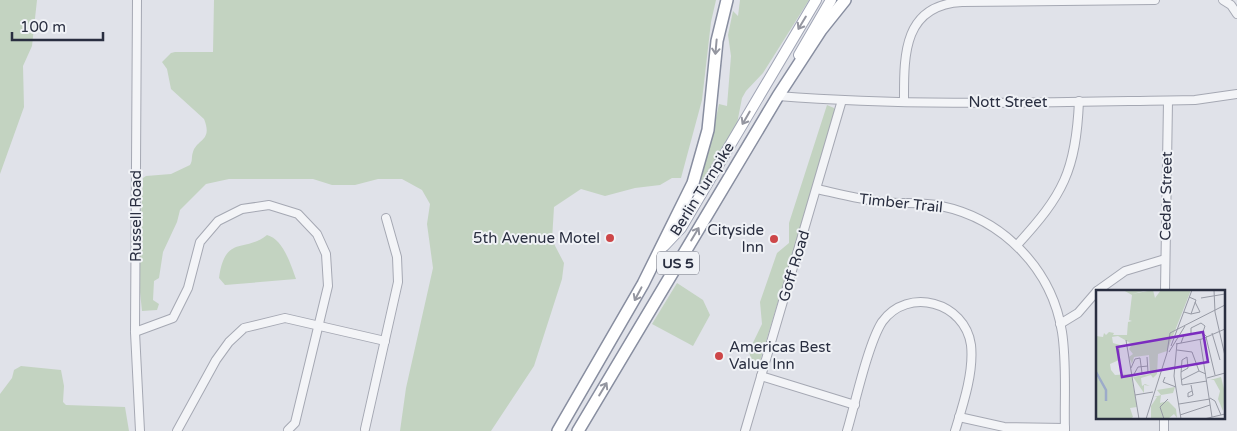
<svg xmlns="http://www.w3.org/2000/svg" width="1237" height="431" viewBox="0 0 1237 431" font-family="'Varela Round',sans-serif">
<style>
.green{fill:#c3d3c1}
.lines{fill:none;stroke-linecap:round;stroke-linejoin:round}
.minor-casing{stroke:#a5a8b3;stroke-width:10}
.major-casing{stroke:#a0a5b5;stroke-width:12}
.highway-casing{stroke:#888ea0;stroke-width:14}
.minor{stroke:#f3f4f7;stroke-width:8}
.major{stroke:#fff;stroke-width:10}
.highway{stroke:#fff;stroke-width:11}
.oneway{stroke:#9496a0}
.poi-dot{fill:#cd4648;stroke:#f0f2f6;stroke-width:2}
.labels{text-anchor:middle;stroke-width:4;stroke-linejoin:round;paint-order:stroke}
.shield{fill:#f0f2f6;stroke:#656977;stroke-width:1}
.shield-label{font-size:14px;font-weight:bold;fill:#292e40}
.street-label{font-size:15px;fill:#292e40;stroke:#f0f2f6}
.poi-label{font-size:15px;fill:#292e40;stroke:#f0f2f6;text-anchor:end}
.inset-river{fill:none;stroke:#9cabc9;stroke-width:2.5}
.inset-road{fill:none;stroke:#979aa5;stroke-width:1}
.view{fill:#7b2cbf;fill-opacity:0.15;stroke:#7b2cbf;stroke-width:2.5}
.inset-edge{fill:none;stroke:#292e40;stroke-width:2.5}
</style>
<rect width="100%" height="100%" fill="#e0e2e9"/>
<g class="green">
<polygon points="0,0 37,0 32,46 23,66 24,107 0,174"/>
<path d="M214,0H716L711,22L702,100L681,178H672L660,185L635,188L605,196L581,189L554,207L552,240L564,263L562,279L534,366L491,431H400L406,388L433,268L427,224L430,204L422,190L402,179H378L355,185H332L313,179H229L206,184L180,210L177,222L163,252L159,278L154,281L153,300L159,304L157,310L142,311L138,273L143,178L146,176L171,174L190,165C193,160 191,158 193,152C197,139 213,141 204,119L171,89L167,69L162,62L171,53L175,52H213Z"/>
<polygon points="740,0 809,0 763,73 746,91 742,98 736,129 684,215 708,154 719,104 727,106 731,56 728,35 733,11 738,16"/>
<polygon points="827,105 834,108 835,113 758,368 753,368 749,351 762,324 760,302 777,253 789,243 789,223"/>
<path d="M267,235C283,239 291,265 296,279L225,285L219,278C225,234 245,253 267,235Z"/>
<polygon points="677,283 703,300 710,315 693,346 652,324"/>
<polygon points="21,366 61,370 64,386 63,402 66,405 125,407 129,431 0,431 0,394 12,378 14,370"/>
</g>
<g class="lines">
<defs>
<g id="minor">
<polyline points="137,0 135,332 140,431"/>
<polyline points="1223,0 1231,5 1237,14"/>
<path d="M778,96C917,107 1056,102 1195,100L1237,94"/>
<path d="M904,102C904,57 902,5 962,2L1155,0"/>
<path d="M817,189C839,194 861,200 884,202C903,204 922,202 941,206C1003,219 1052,269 1062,332C1067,364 1064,399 1065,431"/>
<path d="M1017,245C1063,195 1076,171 1079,101"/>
<polyline points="1097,291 1125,271 1165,259"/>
<polyline points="1165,291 1168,101"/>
<polyline points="1060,324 1078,313 1097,291"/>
<polyline points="135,332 173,318 188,288 200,242 218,221 242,209 269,205 298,214 317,234 326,254 328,286 295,423 288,430"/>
<polyline points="761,376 855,405"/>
<polyline points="959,417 1004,427 1065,428"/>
<polyline points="1164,417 1164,431"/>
<polyline points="365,429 398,282 397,257 386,218"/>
<polyline points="177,431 216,360 229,342 244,328 285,318 385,341"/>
<polyline points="745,431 842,100"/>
<path d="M847,431C855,404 868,344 882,322C908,286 965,302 971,345C974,372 963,405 955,431"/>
</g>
<g id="major">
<polyline points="799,55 831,0"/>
<polyline points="664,246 681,228 816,0"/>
</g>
<g id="highway">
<polyline points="558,431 643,284 693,183 708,130 717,41 727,0"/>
<polyline points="578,431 778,96 821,30 845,0"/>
</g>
</defs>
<use href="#minor" class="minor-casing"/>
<use href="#major" class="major-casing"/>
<use href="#highway" class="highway-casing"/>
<use href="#minor" class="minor"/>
<use href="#major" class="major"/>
<use href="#highway" class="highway"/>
</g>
<defs><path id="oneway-shaft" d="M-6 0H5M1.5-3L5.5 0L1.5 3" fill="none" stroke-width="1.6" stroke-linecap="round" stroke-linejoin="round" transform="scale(1.25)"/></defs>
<g class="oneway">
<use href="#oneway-shaft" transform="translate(802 23) rotate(121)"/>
<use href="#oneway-shaft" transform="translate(716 47) rotate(95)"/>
<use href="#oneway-shaft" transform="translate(746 118) rotate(120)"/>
<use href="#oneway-shaft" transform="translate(695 234) rotate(-59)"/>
<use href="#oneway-shaft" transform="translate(638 294) rotate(118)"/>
<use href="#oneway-shaft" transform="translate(603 389) rotate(-59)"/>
</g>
<g class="poi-dot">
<circle cx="610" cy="238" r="5"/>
<circle cx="774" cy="239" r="5"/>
<circle cx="719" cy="356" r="5"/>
</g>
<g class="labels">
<rect class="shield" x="657" y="251.5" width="42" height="23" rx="4"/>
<g class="shield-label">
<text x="678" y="268">US 5</text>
</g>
<g class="street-label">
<text x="1008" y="107">Nott Street</text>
<text transform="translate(702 189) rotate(-58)" y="5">Berlin Turnpike</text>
<text transform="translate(1166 196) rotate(-89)" y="5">Cedar Street</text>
<text transform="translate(901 203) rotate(6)" y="5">Timber Trail</text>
<text transform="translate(136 216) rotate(-90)" y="5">Russell Road</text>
<text transform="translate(794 266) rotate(-73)" y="5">Goff Road</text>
</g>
<g class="poi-label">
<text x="764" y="235">Cityside<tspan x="764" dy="17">Inn</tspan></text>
<text x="600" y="243">5th Avenue Motel</text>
<text x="729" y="352" text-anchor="start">Americas Best<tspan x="729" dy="17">Value Inn</tspan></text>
</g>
</g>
<g transform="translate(1096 290)">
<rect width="129" height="129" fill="#e0e2e9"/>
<path d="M27,0H52L36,4L57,0L59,8L65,0H95L71,61L62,64L61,84L57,88L55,85L45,88L46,96L49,94L54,96L48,95V103L37,87L54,84L53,65L38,67L36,74L33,67L37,64L33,59L36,54L22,46L16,47L17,53L24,55V64L23,70L14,74L15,80L19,85L35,84L41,117L34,118L37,127L34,129H0V46L7,47L8,43L10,45L13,42L18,43L17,45H31L32,32L36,31L33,30L36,5ZM125,87L129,103L127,121L122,109L124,101L118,90H114ZM79,97L77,103L65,105L64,113L72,111L80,119L81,128L78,124L72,129H55V116L61,107H58L65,105L61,100Z" fill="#c3d3c1"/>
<path class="inset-river" d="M0,82L10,100V111"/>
<path class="inset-road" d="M118,0L119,22L129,66M105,8L129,4M88,22L95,24L100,10L93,7M95,24L104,22L99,12M116,43L124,70M95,44V38L105,33L109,36L107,42M110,47L119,85M104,49L116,127M30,50L43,129M81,53L78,86L85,129M85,53L88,45L106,42L111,47M80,54L106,49L129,39M75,56L96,0M81,60L96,62L103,81L110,84M73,62L89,36M51,67L52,82M35,78L39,69L44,68L46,83M85,82L92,78L91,67L86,70L85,83V86L86,95L111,91M37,86L42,77L52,76M69,87L67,92L80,97M111,88L129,83M85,90L103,81M95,95L97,105L92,107V103L96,101M39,105L57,102M114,108L119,111L125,125M83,114L114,109M84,125L114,115M50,129L71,63L74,43L129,15M68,129L64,117L72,109M108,129L129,124"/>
<path class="view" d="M107,42L112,72L26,87L21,57Z"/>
<rect width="129" height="129" class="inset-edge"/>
</g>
<path d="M12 32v8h91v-8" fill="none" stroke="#292e40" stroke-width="2.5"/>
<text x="20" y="32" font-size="15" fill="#292e40" stroke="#f0f2f6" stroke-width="4" paint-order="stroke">100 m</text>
</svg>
